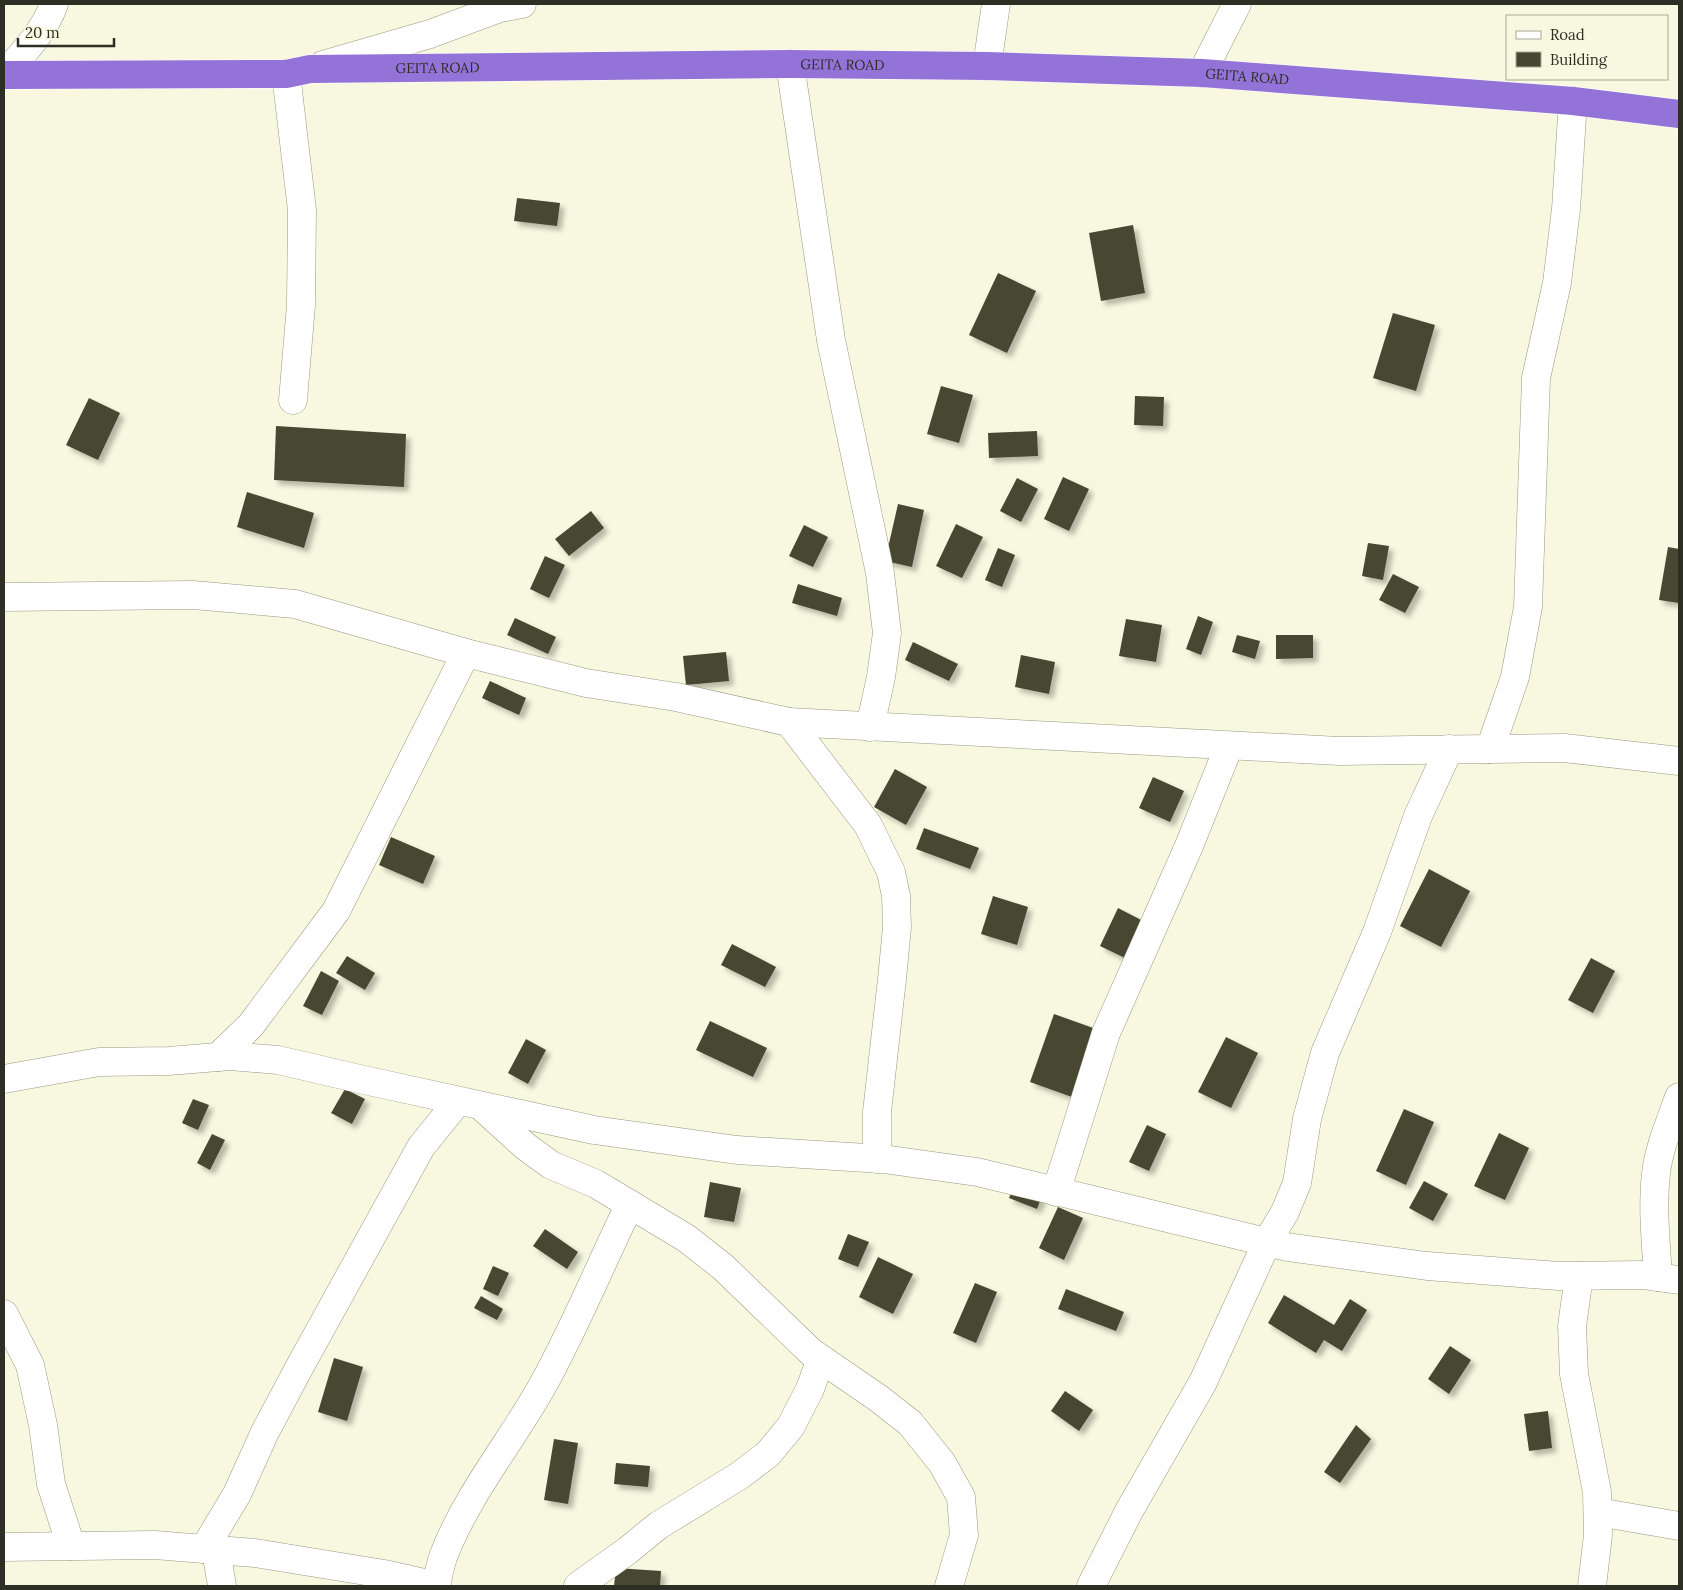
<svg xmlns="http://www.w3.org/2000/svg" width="1683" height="1590" viewBox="0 0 1683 1590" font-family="Lora,serif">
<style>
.building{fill:#464732;filter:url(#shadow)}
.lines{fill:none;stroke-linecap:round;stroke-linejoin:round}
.street-casing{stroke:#989982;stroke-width:29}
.highway-casing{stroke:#fff;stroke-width:29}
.street{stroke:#fff;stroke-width:28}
.highway{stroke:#9373d8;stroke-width:28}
.labels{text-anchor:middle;stroke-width:5;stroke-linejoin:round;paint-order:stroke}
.street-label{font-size:14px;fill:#2d2e24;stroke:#f7f8df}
</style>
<defs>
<filter id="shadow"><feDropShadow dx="4.5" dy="4.5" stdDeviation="2.5" flood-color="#0004"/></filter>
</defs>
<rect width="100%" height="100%" fill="#f7f8df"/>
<g class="building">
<polygon points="517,198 560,203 557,226 514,221"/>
<polygon points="1133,225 1145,293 1101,301 1089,233"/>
<polygon points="998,273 1036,291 1007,353 969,335"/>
<polygon points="1393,313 1435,325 1416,391 1373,378"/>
<polygon points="941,386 973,395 959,443 927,434"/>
<polygon points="1135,396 1164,397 1163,426 1134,425"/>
<polygon points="89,398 120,413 98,460 66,445"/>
<polygon points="276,426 406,434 404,487 274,480"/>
<polygon points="1037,431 1038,456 989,458 988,433"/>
<polygon points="1063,477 1089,489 1069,531 1044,519"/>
<polygon points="1017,478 1038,489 1021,522 1000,511"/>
<polygon points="247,492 314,513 304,548 237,527"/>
<polygon points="898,504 924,510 912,567 885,561"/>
<polygon points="591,511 604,528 569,556 555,539"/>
<polygon points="956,524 983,537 962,578 936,566"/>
<polygon points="804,525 828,537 813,567 789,556"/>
<polygon points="1368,543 1389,546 1383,580 1362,576"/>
<polygon points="1668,547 1679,549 1679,603 1659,600"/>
<polygon points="998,548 1015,555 1002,587 985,580"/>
<polygon points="545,556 565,565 549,598 530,589"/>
<polygon points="1393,574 1419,587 1405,613 1379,600"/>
<polygon points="798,584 842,598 837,616 792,603"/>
<polygon points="1198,616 1213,622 1201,655 1186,649"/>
<polygon points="515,618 556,637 548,654 507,635"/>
<polygon points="1126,619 1162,625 1156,662 1119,656"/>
<polygon points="1237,635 1260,641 1255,659 1232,652"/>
<polygon points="1276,635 1313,635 1313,658 1276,659"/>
<polygon points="913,642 958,664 949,681 905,660"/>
<polygon points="726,652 729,681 686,685 683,656"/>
<polygon points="1021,655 1055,662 1049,694 1015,687"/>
<polygon points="490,681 526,698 519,715 482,698"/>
<polygon points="895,769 927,787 906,825 874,807"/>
<polygon points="1153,777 1184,791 1170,822 1139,808"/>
<polygon points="924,828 979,848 970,869 916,849"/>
<polygon points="391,837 435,856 423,884 379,865"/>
<polygon points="1429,869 1470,891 1441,947 1400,926"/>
<polygon points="993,896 1028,907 1017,945 981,934"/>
<polygon points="1118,908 1145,922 1127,959 1100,946"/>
<polygon points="732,944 776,967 765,987 721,965"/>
<polygon points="347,956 375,973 365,990 336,973"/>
<polygon points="1591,958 1615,971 1593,1013 1568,1000"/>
<polygon points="321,971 339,981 322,1015 303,1006"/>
<polygon points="1054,1014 1096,1029 1072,1097 1030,1082"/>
<polygon points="710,1021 767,1048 753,1077 696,1050"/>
<polygon points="1226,1037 1258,1053 1231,1108 1198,1092"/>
<polygon points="526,1039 546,1050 528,1084 508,1073"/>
<polygon points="345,1089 365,1099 352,1124 331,1113"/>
<polygon points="193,1099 209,1105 198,1130 182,1123"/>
<polygon points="1404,1109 1434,1122 1406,1185 1376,1171"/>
<polygon points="1147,1125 1166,1134 1149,1171 1129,1162"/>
<polygon points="1499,1133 1529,1148 1505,1200 1474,1186"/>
<polygon points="212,1134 225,1140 210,1170 197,1163"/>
<polygon points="1424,1181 1448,1194 1433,1221 1409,1208"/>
<polygon points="710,1182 741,1188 734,1222 704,1217"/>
<polygon points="1016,1182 1043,1193 1037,1209 1009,1198"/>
<polygon points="1058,1207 1083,1218 1064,1260 1039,1248"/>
<polygon points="545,1229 578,1252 567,1269 533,1246"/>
<polygon points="848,1234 869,1242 858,1267 838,1259"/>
<polygon points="878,1257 913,1274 893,1314 859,1297"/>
<polygon points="493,1266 509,1273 498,1296 483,1289"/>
<polygon points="975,1283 997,1292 976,1343 953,1333"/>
<polygon points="1066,1289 1124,1312 1116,1331 1058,1309"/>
<polygon points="1284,1295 1334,1325 1350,1299 1367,1310 1342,1351 1324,1340 1316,1353 1268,1323"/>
<polygon points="481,1296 503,1309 497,1320 474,1308"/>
<polygon points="1450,1346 1471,1360 1449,1394 1428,1379"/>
<polygon points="334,1358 363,1367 347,1421 318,1412"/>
<polygon points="1065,1391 1093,1410 1079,1431 1051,1411"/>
<polygon points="1548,1411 1552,1448 1529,1451 1524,1414"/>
<polygon points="1356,1425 1371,1439 1340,1483 1324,1472"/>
<polygon points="554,1439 578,1443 568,1504 544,1500"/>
<polygon points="616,1463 650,1466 648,1487 614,1484"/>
<polygon points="616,1568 661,1571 660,1586 614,1586"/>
</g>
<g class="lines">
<defs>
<g id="street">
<polyline points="790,64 831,340 880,573 887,633 881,677 870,727"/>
<polyline points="323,65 430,34 500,8 522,4"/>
<polyline points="987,66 996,4"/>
<polyline points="1202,73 1237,4"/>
<path d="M4,74C23,54 45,30 54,4"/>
<polyline points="286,74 302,210 301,305 293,400"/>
<polyline points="4,597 193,595 295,604 466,653 586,683 676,697 789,722 1339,751 1564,748 1679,761"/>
<polyline points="789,722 868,825 891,872 896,896 897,927 892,979 877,1112 877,1159"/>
<polyline points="1490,749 1515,677 1528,607 1536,378 1557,283 1566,209 1573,101"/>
<polyline points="218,1057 251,1025 336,911 466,653"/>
<polyline points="4,1079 99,1062 168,1061 230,1056 278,1060 364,1080 594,1130 737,1150 883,1159 977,1172 1287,1247 1427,1266 1559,1276 1642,1275 1679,1280"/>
<polyline points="481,1106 525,1146 551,1165 596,1184 686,1238 723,1267 811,1352 878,1398 910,1423 942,1463 961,1497 964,1535 949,1586"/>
<polyline points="1056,1192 1106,1033 1189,846 1229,746"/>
<polyline points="1579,1276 1572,1326 1574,1374 1597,1492 1598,1535 1592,1586"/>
<path d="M1658,1277C1656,1243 1652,1208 1656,1174C1658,1150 1671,1120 1679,1097"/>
<polyline points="4,1314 30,1365 43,1425 51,1484 71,1546"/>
<polyline points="1598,1512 1679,1526"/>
<polyline points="4,1547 155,1545 204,1549 255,1553 384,1574 437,1586"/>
<polyline points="204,1549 237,1494 265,1432 299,1368 421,1147 458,1101"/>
<polyline points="216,1550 222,1586"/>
<path d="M436,1586C438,1576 440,1566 443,1557C467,1494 512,1441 544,1383C576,1325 601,1263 630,1204"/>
<polyline points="578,1586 627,1551 659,1525 739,1476 768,1454 791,1426 810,1389 821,1359"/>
<polyline points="1091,1586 1129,1511 1203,1382 1267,1242 1285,1212 1297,1183 1307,1119 1325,1053 1377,932 1418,816 1449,749"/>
</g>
<g id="highway">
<path id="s1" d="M4,75L286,74L310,69L790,64L987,66L1202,73L1573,101L1679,114"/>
</g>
</defs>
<use href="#street" class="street-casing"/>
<use href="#highway" class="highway-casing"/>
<use href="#street" class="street"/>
<use href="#highway" class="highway"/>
</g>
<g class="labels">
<g class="street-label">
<text dy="5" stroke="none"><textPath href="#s1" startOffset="839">GEITA ROAD</textPath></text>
<text dy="5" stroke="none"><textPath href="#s1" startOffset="434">GEITA ROAD</textPath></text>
<text dy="5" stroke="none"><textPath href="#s1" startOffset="1244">GEITA ROAD</textPath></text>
</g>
</g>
<rect width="1683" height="1590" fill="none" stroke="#2d2e24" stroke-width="10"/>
<rect x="1506" y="15" width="162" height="65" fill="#f7f8df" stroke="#a6a794"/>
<rect x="1516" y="31" width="25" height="8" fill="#ffffff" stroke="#a6a794"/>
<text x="1550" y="40" font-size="15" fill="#2d2e24">Road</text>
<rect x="1516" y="52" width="25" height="15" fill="#464732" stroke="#a6a794"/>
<text x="1550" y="65" font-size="15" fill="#2d2e24">Building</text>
<path d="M18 38v8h96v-8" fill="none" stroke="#2d2e24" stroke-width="2.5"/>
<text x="25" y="38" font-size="15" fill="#2d2e24" stroke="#f7f8df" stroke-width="4" paint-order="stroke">20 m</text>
</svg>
